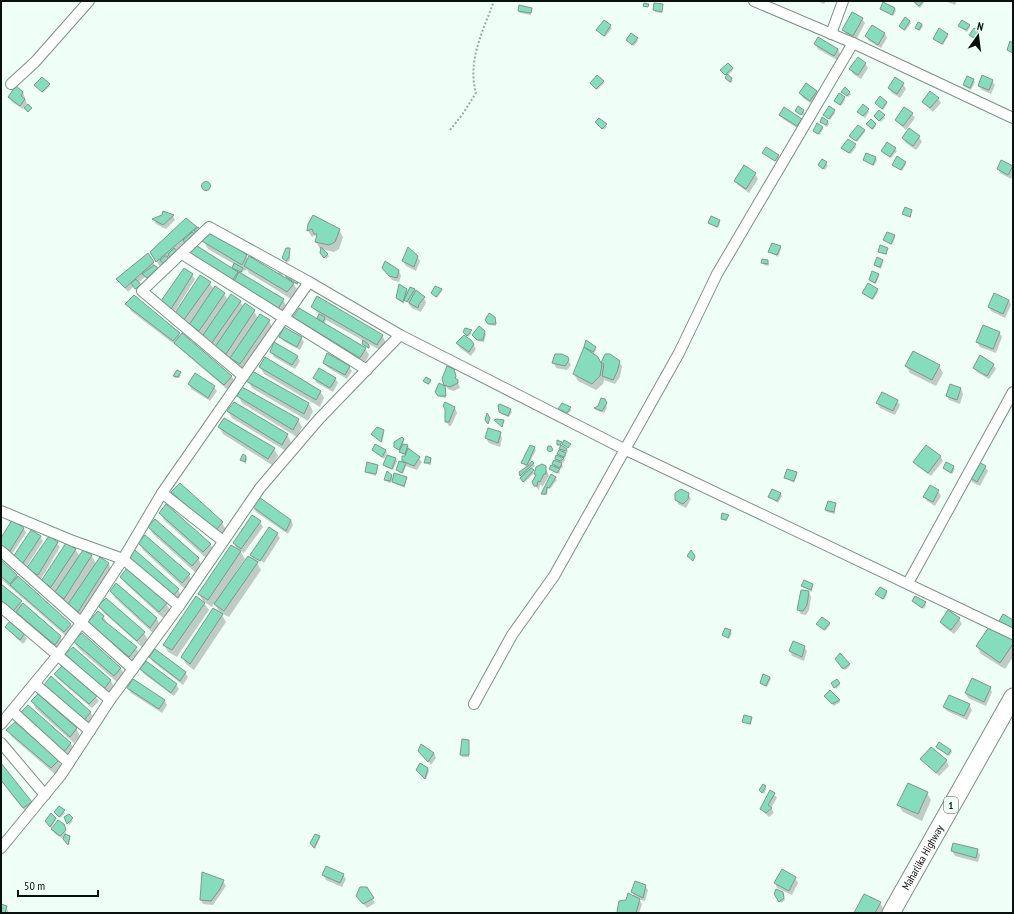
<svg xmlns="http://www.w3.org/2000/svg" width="1014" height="914" viewBox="0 0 1014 914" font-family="'PT Sans Narrow',sans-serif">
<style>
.shadow{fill:#0003}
.building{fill:#86ddbd;stroke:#7f978d}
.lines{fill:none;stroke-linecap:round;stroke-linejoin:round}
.minor-casing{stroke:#7a9288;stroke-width:12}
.trunk-casing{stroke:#7a9288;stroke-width:19}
.path{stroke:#9ca8a3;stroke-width:2;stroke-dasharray:2 2;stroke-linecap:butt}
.minor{stroke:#fff;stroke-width:10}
.trunk{stroke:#fff;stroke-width:17}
.labels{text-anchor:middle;stroke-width:3;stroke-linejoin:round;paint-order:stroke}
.shield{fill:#effef7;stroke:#4d5853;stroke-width:1}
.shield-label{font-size:10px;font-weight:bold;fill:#08110d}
.street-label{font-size:11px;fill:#08110d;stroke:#effef7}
</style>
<rect width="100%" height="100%" fill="#effef7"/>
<g class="shadow">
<polygon points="817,1 826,1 824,4"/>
<polygon points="914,1 925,1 920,8 915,4"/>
<polygon points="945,1 957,1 955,5"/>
<polygon points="884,3 895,9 896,11 893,16 882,10 881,9"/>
<polygon points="655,4 662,5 662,13 655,12"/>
<polygon points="531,8 531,15 520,13 519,11"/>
<polygon points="862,19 865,23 856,40 846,34 843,30"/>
<polygon points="604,21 612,28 605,37 597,30"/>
<polygon points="910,21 911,23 905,31 901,28 900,26"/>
<polygon points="921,24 923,26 920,31 916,28"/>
<polygon points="969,25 970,27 967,32 959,26"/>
<polygon points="873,26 885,34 887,38 881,48 869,41 866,36"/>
<polygon points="979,33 980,35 976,40 970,35"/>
<polygon points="947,34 948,36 943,45 934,39"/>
<polygon points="637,39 638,41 634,46 627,40"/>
<polygon points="815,44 838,49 840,54 837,60 818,49"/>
<polygon points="865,63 868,68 861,79 853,74 851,69"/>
<polygon points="732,69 733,70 727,76 733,81 731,83 727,80 727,76 723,72"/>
<polygon points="896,79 903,84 906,89 900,98 892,93 889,88"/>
<polygon points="973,80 975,82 971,90 965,87 964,85"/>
<polygon points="603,81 604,83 597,90 591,84"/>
<polygon points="992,81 995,85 991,94 982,90 979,86"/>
<polygon points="49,84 50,86 43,93 37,87"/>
<polygon points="816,91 819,96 813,105 803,98 800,93"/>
<polygon points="23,92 27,104 23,109 12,102 9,97"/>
<polygon points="842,92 849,92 851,94 848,97"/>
<polygon points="844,98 845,100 841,106 835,101"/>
<polygon points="938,98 941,103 933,112 923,102"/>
<polygon points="886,102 887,104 883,110 876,103"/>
<polygon points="799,108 805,113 803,116 797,111"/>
<polygon points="868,110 869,112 865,118 858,112"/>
<polygon points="834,111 835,113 830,120 824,115"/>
<polygon points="912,114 915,118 906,130 899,124 896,120"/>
<polygon points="780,115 801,119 804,124 800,130 783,119"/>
<polygon points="884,116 885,118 881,122 876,118"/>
<polygon points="821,122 828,122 829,124 827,127"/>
<polygon points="597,124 606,125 607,126 604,130"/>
<polygon points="875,124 876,126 873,130 868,126"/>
<polygon points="822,127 823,129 820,135 815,133 814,131"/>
<polygon points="910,130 919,137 922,142 916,150 906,143 903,138"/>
<polygon points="864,131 865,132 857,142 851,136"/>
<polygon points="888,143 897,151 891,158 882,151"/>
<polygon points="855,145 856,147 851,154 844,150"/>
<polygon points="763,153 778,156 779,158 777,162"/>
<polygon points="876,158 877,160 874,166 864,160"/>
<polygon points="822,161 828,165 825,170 819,165"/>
<polygon points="905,162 906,164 902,171 893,165"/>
<polygon points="1012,166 1013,174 1011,179 1000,173 998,169"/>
<polygon points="744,167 755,174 758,179 749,193 738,185 735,181"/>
<circle cx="206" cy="187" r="4"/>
<polygon points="911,211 911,218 904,214"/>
<polygon points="173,216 175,220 166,229 156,224 154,220"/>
<polygon points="719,221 720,223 718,228 709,223"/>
<polygon points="309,225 339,230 343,237 339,249 334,252 321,249 329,256 326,259 316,242 316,235 312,237 308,231"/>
<polygon points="196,227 199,236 161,268 151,253"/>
<polygon points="894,236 895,238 892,245 884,240"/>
<polygon points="204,242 246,256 248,260 279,275 277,269 283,273 282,277 289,281 287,277 298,281 298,285 292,281 298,291 291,299 249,273 247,269 246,271 244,270 241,274 283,300 287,307 283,315 193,261 236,272 234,267 234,264 208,249"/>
<polygon points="780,247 781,249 778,257 770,252"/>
<polygon points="887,248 887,255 879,252"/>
<polygon points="289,249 290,260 287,263 283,258"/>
<polygon points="148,255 158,270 148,279 145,277 138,283 141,287 136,290 134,286 128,292 118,279"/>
<polygon points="417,256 420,261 416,271 406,266 403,261"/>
<polygon points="763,260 768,261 769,266 764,265"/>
<polygon points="882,260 883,262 881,269 876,267 875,265"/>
<polygon points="383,268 399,271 401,276 399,282 392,280"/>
<polygon points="184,269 192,275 195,279 174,313 165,305"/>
<polygon points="878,275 879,276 876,284 871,282 870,280"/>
<polygon points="210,283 214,290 224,294 228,300 240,301 244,308 254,311 258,319 269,321 273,328 245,371 236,365 232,358 231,360 180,320"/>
<polygon points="441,289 442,291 437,298 432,293"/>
<polygon points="407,290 409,293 414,290 424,298 426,303 421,312 412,308 405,299 404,304 398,300 397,298"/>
<polygon points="877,290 878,292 873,300 864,293"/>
<polygon points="1009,300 1011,305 1005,318 991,311 989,307"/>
<polygon points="127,304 181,336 182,334 232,377 236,384 229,391 178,347 131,311"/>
<polygon points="313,307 382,335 386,343 382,351 367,343 369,349 364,346 364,341 326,320 324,324 365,348 369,355 364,365 298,324 294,317 320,322 318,318 319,315"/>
<polygon points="487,320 495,320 496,326 490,325"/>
<polygon points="466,329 472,333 468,337 466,334"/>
<polygon points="484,332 486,334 484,342 479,341 473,335"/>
<polygon points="999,333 1002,337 996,353 980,347 977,342"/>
<polygon points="281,337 301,338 304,342 300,350 283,341"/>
<polygon points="471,341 476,349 471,356 460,348 457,343"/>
<polygon points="585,347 595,348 596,350 593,355 602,365 605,355 619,362 622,366 620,377 615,384 604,380 603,384 596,390 578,381 574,374 588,351"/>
<polygon points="271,352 297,356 300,361 295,369 274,357"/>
<polygon points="567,358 571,365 567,370 556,368 554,363"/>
<polygon points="324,363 349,367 352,371 347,379 327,367"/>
<polygon points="993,364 996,369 989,379 977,372 974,368"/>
<polygon points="906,366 939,366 943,373 936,386 910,373"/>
<polygon points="260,367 320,391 324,398 320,407 264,374"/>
<polygon points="453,370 460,388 453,391 448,389 445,385"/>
<polygon points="180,373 181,375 179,378 175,378 175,376"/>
<polygon points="253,373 309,404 313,411 308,421 252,388 248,381"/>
<polygon points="314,378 335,378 338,383 333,392 317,383"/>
<polygon points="430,380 431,382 429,385 424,382"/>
<polygon points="189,384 214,387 217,391 210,401 191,389"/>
<polygon points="439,384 446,388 446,398 440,397 437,394"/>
<polygon points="961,389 963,394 960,404 949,400 947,396"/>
<polygon points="238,396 298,420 302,427 297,437 242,403"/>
<polygon points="897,401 900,405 895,415 880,408 877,403"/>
<polygon points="606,402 607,408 604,413 596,410 595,409"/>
<polygon points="445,403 455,408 457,413 451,426 449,426 446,421"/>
<polygon points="501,405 511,410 512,412 509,417 501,414"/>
<polygon points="570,408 571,410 568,414 560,409"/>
<polygon points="228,411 287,435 291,442 286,451 232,418"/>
<polygon points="219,427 274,449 278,456 272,465 223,434"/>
<polygon points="383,431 384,433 382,443 372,434"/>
<polygon points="500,433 502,438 500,447 489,443 486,438"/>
<polygon points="404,439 403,445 407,446 422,462 417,470 406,466 403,474 397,470 405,464 403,461 407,456 402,454 395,446"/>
<polygon points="561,443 561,446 568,451 567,453 564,452 566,456 565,458 563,457 565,460 563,463 560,462 563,466 561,469 557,467 560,472 559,474 550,469 556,468 553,464 558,463 556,456 560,458 558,454 563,453 561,446 558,444"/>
<polygon points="531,446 536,450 528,466 532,462 534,464 535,466 531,469 535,474 545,466 549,476 543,486 540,485 539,490 535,486 537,476 534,473 524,483 520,472 526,466 522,463"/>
<polygon points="386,451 387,453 384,459 379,455"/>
<polygon points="940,456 943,461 931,476 917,466 915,462"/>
<polygon points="246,457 247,459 246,464 241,460"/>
<polygon points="426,458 431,459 431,465 426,464"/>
<polygon points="396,459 397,461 393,470 386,467 384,465"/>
<polygon points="377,465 376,476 367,473 366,471"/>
<polygon points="953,467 955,469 952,474 944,468"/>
<polygon points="985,467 988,471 980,486 972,482 970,477"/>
<polygon points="796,473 797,475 794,483 785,478"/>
<polygon points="391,475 393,480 406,478 405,488 394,483 392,480 391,483 387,482 386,480"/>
<polygon points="552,476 557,480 550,489 548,488 547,495 543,495 542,494"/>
<polygon points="938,491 941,496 935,506 927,501 925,497"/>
<polygon points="172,492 222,523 226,530 219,537 176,499"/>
<polygon points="688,494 691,499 686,508 678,504 676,499"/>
<polygon points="780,494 782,496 778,503 769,497"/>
<polygon points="835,504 835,514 827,512 826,510"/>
<polygon points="254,507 291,520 293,525 288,534 256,512"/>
<polygon points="160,513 210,544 214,551 207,559 164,520"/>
<polygon points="728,516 727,521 723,520 722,518"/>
<polygon points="260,522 263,527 244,553 239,549 245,559 236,572 237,573 255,562 251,555 277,534 280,538 264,563 254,556 254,558 263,564 256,561 261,570 229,617 221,613 226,622 194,670 186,664 182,657 221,614 214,603 212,607 203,601 199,594 238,551 234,543"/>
<polygon points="149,527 198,558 202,566 196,573 153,534"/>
<polygon points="24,529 26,533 12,554 2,547 1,540"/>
<polygon points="40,537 43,541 26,567 17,562"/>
<polygon points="57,543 60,547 41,579 30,573"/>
<polygon points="139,543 189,575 193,582 186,590 143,550"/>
<polygon points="75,549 80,557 84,551 92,556 96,564 108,563 113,571 82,618 61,600 56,592 56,593 42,581"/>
<polygon points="135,552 178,590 182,597 177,604"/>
<polygon points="1,562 71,625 75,632 68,638 1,579"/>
<polygon points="122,577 166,603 170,610 163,618 126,584"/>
<polygon points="117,584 157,619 161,626 154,634 115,598 111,591"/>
<polygon points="813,584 812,592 803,586"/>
<polygon points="1,585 60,637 64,644 59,652 1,602"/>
<polygon points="809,592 811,597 809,610 806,615 801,614 798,610"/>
<polygon points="886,592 887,594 884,600 877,594"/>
<polygon points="913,601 925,603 926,605 924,609"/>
<polygon points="204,603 209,610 177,657 168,652 164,645"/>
<polygon points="99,606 144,633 148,640 142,647 104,613"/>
<polygon points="103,616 107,623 136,648 140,655 133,664 93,629 89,622"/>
<polygon points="959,619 962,624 954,634 943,626 941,622"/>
<polygon points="10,623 24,634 27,639 23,644 9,631 7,627"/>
<polygon points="829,623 830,625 825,631 818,624"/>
<polygon points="726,629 732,633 729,639 723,635"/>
<polygon points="1013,640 1013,657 1005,669 981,654 977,646"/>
<polygon points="74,641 121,668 125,676 118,683 78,648"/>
<polygon points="793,642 804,647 807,651 804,661 792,656 790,651"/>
<polygon points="840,654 850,666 845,670 838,661"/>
<polygon points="66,655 111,681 115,688 109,695 70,662"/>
<polygon points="150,657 185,672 188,677 183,685 153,662"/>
<polygon points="62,667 96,697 99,701 92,708 58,679 56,674"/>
<polygon points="141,669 176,685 179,689 174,696 144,674"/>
<polygon points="770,677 771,679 767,687 762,685 761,683"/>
<polygon points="833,683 839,683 840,685 836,689"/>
<polygon points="45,685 90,712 94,719 88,726 49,692"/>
<polygon points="128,688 164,700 167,705 162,713 131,693"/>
<polygon points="990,688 992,692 986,706 968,698 966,693"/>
<polygon points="827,698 839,700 840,702 834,706"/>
<polygon points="32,701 76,728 80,736 74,743 36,709"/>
<polygon points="969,705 972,710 967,720 947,711 944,707"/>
<polygon points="28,707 71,744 75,751 69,758"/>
<polygon points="752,718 751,725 743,721"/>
<polygon points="8,730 58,760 62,767 56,775 12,737"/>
<polygon points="468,741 469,757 462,757 461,755"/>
<polygon points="937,748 951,750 952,752 949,756"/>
<polygon points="419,751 434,753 436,758 431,765"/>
<polygon points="922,759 946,761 949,766 939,776"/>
<polygon points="1,765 35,809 28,815 1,781"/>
<polygon points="428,769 429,771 426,779 419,772"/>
<polygon points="765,787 766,789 764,794 761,792"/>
<polygon points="927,793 931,800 922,821 903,812 898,805"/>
<polygon points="774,794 777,798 771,808 774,813 769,817 761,809"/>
<polygon points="59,807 65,813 60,818 55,813"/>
<polygon points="66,817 73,821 69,825"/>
<polygon points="55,818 56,820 51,828 47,823"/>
<polygon points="63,825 67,836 70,839 69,845 64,839 55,834 52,829"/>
<polygon points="319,837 320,838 315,849 312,845"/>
<polygon points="977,850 980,855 978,862 955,856 952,851"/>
<polygon points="323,875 343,875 346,879 342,887 326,880"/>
<polygon points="795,878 798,883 792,895 777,888 775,883"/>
<polygon points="223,881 226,886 213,905 203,904 201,900"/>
<polygon points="645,886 648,890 645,901 639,899 642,904 639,913 619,913 635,898 632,892"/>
<polygon points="366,888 375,903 367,908 357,896"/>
<polygon points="775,894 783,895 785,900 781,903"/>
<polygon points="880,903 884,910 883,913 855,913"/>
<polygon points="1,905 6,907 9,913 1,913"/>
</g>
<g class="building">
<polygon points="913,1 923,1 919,6"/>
<polygon points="883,2 895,8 892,15 880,9"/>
<polygon points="644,3 649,4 648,7 643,6"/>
<polygon points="654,3 663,4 662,12 653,10"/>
<polygon points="519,5 532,8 531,13 518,11"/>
<polygon points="852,12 863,18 853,36 842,30"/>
<polygon points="905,17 910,21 904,30 899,26"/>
<polygon points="604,20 611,25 604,36 596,30"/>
<polygon points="962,20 970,25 966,30 958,26"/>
<polygon points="918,22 922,24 919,30 915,28"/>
<polygon points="872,25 885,33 878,45 865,36"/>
<polygon points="939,28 948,34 942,44 933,39"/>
<polygon points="974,28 980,32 975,39 969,35"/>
<polygon points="631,33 638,38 632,45 626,40"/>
<polygon points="818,37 838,49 834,56 814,44"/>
<polygon points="1010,41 1013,43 1013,53 1007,50"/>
<polygon points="858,57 866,63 858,75 849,69"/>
<polygon points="728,63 733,68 725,75 720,70"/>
<polygon points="727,74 732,78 730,82 725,78"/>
<polygon points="597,75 604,81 596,89 590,83"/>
<polygon points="982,75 993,80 989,90 978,86"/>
<polygon points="967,76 974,79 970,88 963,85"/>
<polygon points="42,77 50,84 42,92 34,85"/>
<polygon points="895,77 904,83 897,94 888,88"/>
<polygon points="806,83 817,91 810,101 799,93"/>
<polygon points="16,86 23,92 21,96 25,99 20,106 8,97"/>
<polygon points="845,87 850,92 847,96 841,92"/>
<polygon points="930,91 939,98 930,108 922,102"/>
<polygon points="839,93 845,97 840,105 834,101"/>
<polygon points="880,96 887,102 882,109 875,103"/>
<polygon points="28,104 32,108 28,112 24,108"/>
<polygon points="863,104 869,109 863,116 857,112"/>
<polygon points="798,106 804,110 801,115 795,111"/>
<polygon points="829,106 835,110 829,119 823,115"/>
<polygon points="784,107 802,119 797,126 779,115"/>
<polygon points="904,107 913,113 903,126 895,120"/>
<polygon points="879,110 885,115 879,121 874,116"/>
<polygon points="822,117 828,121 826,125 820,122"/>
<polygon points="599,118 607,124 602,129 595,122"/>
<polygon points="871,119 876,124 872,129 866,124"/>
<polygon points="817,123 823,127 818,134 813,131"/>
<polygon points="858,125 865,130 856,141 849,136"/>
<polygon points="909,128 920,136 913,146 902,138"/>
<polygon points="848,139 856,144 849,153 841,148"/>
<polygon points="887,142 896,148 890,157 881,151"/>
<polygon points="766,147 779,155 775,161 762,153"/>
<polygon points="866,153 876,157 873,165 863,160"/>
<polygon points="897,156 906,162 901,170 892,165"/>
<polygon points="822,159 827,162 823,169 818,165"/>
<polygon points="1001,160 1013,166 1008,175 997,169"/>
<polygon points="744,165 756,173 746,189 734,181"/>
<circle cx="206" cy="186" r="4.5"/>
<polygon points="905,207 912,210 910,217 902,214"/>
<polygon points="163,211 174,215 163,225 152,219 162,215"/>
<polygon points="313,215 340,229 335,242 329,245 315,242 317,234 314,234 312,229 307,231 308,224"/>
<polygon points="711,216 720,220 717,227 708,223"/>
<polygon points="186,218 197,227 156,262 150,252"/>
<polygon points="198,227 202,231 198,235 194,230"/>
<polygon points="192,232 197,236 186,245 183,240"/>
<polygon points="887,232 895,235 891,244 883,240"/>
<polygon points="209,233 230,243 247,255 242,265 202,241"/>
<polygon points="772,243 781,246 777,255 768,252"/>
<polygon points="194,244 238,272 232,281 188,254"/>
<polygon points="880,245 888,248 886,254 878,252"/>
<polygon points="321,247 328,254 324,258 320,253"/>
<polygon points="408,247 418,256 414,267 402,261"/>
<polygon points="174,248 178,253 171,259 168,254"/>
<polygon points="286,248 290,248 289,257 286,261 282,258"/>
<polygon points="148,253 154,262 125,288 116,279"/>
<polygon points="165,256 167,256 169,260 164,265 160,260"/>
<polygon points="249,256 294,283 292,286 287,292 244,266"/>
<polygon points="877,257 883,260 880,267 874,265"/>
<polygon points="762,259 768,260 768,264 761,263"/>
<polygon points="385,261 399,270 397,278 389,276 382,268"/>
<polygon points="234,263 243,268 241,272 232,268"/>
<polygon points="154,265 158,268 147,278 142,274"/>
<polygon points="184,268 193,274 171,309 161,301"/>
<polygon points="872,271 879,274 875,283 869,280"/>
<polygon points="239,272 284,299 278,309 234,281"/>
<polygon points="286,273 299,281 297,284 286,277"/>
<polygon points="200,275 211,282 183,321 175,313"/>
<polygon points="136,279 141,285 135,289 131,283"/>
<polygon points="868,283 878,289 872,299 862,293"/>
<polygon points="399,284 407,289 403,302 396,298"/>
<polygon points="215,286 225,293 199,331 189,325"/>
<polygon points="435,286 442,289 436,297 431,293"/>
<polygon points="410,287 415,289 407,302 404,300"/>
<polygon points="416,290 425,297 419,304 418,308 409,303"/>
<polygon points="994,293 1009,300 1003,314 988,307"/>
<polygon points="231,294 241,301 211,344 201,338"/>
<polygon points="134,295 180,333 173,341 125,304"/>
<polygon points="317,296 383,335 377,345 311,307"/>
<polygon points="245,303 255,310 226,354 215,347"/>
<polygon points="299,308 366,348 360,358 293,317"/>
<polygon points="489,313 495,317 496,324 488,324 485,320"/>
<polygon points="260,314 270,320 240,364 230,358"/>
<polygon points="319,314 325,317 323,322 317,318"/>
<polygon points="983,325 1000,332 993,349 976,342"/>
<polygon points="479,326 485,331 483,340 477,340 472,335"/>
<polygon points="284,327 302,337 297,347 279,337"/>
<polygon points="465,328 472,330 467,336 463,332"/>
<polygon points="182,333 232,376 224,385 174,343"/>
<polygon points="464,335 471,340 474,344 469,352 456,343"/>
<polygon points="363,340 369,345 369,348 362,344"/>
<polygon points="586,340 596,347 593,352 584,347"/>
<polygon points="274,342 298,356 292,365 270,352"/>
<polygon points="584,347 598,357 602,365 600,376 592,384 573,374"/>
<polygon points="913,351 940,365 932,380 905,366"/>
<polygon points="327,353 350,366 345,375 323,363"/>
<polygon points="555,354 562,354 568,357 569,360 565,366 552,363"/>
<polygon points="605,354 610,354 620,361 617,372 613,380 602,376 604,364 601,363"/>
<polygon points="980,355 994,364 987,376 973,368"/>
<polygon points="265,357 321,391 316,400 259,367"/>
<polygon points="447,366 454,369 456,376 455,378 458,380 458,383 450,387 444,385 442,379"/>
<polygon points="319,368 336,378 330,388 313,378"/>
<polygon points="177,370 181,372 178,377 173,376"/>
<polygon points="252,371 309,403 304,414 246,381"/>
<polygon points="195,373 215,386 208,398 188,384"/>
<polygon points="426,377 431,380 428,384 423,381"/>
<polygon points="439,383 445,386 446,396 438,396 435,392"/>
<polygon points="950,384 961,388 957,400 946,396"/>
<polygon points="242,387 299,419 293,430 237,396"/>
<polygon points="882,392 898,400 893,411 876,403"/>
<polygon points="601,398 605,399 607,403 602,411 594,408 598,406"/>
<polygon points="234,402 288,434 282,445 227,411"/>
<polygon points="445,402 455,407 449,422 445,422 445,409 443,406"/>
<polygon points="562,403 571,407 567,413 558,409"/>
<polygon points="500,404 511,409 508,416 499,412 498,405"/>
<polygon points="487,413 490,418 488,424 485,420"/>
<polygon points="224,418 275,448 268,459 218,427"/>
<polygon points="497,419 504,420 502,427 494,420"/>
<polygon points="377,427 384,430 381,442 371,434"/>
<polygon points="488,428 501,432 498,443 485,438"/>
<polygon points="402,437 404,439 399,450 394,447 394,442"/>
<polygon points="557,440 562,442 560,445 557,445"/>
<polygon points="564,440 571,444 568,448 562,444"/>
<polygon points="375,444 386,450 382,457 372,450"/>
<polygon points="403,444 408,445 405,454 399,452"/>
<polygon points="530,445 535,447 527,465 521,463"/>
<polygon points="561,445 567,449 566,451 559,449"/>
<polygon points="926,445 941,456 928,473 913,462"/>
<polygon points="548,446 551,446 553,450 550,452 547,450"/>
<polygon points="408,448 420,457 414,466 402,461 402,456 405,456"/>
<polygon points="559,450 566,453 564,457 557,454"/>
<polygon points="243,454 246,456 245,462 240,460"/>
<polygon points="387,455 396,458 392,469 383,465"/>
<polygon points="556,455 564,458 561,461 555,459"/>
<polygon points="426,456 431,458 430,463 424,463"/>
<polygon points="554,460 562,463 560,468 552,464"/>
<polygon points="399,461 406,463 402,473 396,470"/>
<polygon points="532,461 534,463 520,476 519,472 528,466"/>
<polygon points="977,461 986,466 977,482 969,477"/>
<polygon points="367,462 378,465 376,474 365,472"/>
<polygon points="946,462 954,466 951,473 943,468"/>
<polygon points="542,464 546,466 546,474 544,474 540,482 538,481 537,486 534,486 532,482 536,475 534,474 536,467"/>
<polygon points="551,465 560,469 557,473 549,469"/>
<polygon points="531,468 534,470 523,482 520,478"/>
<polygon points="787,469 797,472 794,481 784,478"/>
<polygon points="387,471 392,475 390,481 384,480"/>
<polygon points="394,473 407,477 404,486 392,482"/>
<polygon points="551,474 556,477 549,488 547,487 546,494 541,494"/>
<polygon points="180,483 223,522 215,531 171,492"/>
<polygon points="930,485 939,490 933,502 923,497"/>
<polygon points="681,489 689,493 688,499 683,504 675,500 675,493"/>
<polygon points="772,489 781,493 777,501 768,497"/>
<polygon points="259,497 291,520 286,531 253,507"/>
<polygon points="828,501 836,503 834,512 825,510"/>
<polygon points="166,504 211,544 203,552 159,513"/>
<polygon points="722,513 729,515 726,520 721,519"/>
<polygon points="252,515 261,521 241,549 233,543"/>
<polygon points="155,519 199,558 192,566 148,527"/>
<polygon points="12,520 24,528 10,551 1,545 1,538"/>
<polygon points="269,527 278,533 260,561 250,555"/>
<polygon points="31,530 41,536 23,563 13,557"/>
<polygon points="145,535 190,574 182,583 138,543"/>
<polygon points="49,536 58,542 38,575 26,569"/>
<polygon points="66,543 76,549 51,587 41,581"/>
<polygon points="231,545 241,551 208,600 198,594"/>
<polygon points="83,550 92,555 64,599 55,592"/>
<polygon points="135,550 179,589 172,597 128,558"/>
<polygon points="691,550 695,556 693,561 687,556"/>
<polygon points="248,556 258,562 224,611 214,604"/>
<polygon points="100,557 109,563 78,612 68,604"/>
<polygon points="1,560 17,575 10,584 1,576"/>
<polygon points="127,568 167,603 159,612 120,577"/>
<polygon points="18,576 71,624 64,632 10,585"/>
<polygon points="804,580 813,584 811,590 801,586"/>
<polygon points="116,583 157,618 150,628 110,591"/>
<polygon points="1,584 22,601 13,611 1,600"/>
<polygon points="880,587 887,591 883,599 875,594"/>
<polygon points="801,590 809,591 807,605 803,611 797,610"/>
<polygon points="196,596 205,603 172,650 163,645"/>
<polygon points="915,596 926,602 922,608 912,601"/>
<polygon points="106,598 145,632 137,641 98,606"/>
<polygon points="23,603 61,636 55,645 16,612"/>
<polygon points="213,608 223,614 190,664 181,657"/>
<polygon points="948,610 960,618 951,630 940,622"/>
<polygon points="98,611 104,616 102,619 137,647 129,657 88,622"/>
<polygon points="1003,614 1013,620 1013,631 998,623"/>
<polygon points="822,617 830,623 824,630 816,624"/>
<polygon points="10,621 25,633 20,640 5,627"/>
<polygon points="991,624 1013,639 1013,644 1000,663 976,646"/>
<polygon points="725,628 731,630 728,638 722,635"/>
<polygon points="82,633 121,668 114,676 73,641"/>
<polygon points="793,641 805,646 802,657 789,651"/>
<polygon points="73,647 111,680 104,689 65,654"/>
<polygon points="155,649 186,672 180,681 149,657"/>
<polygon points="840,653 850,664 843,669 835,659"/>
<polygon points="146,661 177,684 171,693 140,669"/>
<polygon points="62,666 97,696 89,704 54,674"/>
<polygon points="763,674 770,677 766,686 760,683"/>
<polygon points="51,676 91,712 84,720 44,685"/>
<polygon points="972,678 991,687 984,702 965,693"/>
<polygon points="133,679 165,700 159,709 127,688"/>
<polygon points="837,679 840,683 834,688 831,683"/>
<polygon points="830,690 840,700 832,704 824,696"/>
<polygon points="38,694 77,728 70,737 31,701"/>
<polygon points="949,695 970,704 964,716 943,707"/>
<polygon points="28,705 71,743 64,752 20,713"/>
<polygon points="744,715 752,717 750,724 742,722"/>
<polygon points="15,722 59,760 51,768 6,730"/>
<polygon points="462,739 469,740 469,755 460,755"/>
<polygon points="939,742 951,750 948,755 936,747"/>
<polygon points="421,744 434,753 428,762 418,751"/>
<polygon points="931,747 947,760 936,773 920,759"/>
<polygon points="1,763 32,802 23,808 1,780"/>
<polygon points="420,763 428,768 425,779 416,770"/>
<polygon points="908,783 928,792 918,814 897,805"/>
<polygon points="763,784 766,786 762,793 759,790"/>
<polygon points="770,790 775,793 768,805 772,808 766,813 760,809"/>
<polygon points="59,806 65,810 59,817 54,812"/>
<polygon points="51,813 56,818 50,827 45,821"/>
<polygon points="69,814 73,818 67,824 64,817"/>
<polygon points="58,820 64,824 66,830 60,836 51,829"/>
<polygon points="65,834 70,836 68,845 63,839"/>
<polygon points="315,834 320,836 314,848 310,843"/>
<polygon points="953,843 978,849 976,858 951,851"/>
<polygon points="326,866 344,874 340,883 322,875"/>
<polygon points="782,869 796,877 789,891 774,883"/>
<polygon points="202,872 224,880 220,889 211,901 200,900"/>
<polygon points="635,881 646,885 643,898 631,892"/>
<polygon points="360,887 367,887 374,898 363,904 356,896"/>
<polygon points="776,889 783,892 784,898 779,902 774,894"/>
<polygon points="628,893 640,899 636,913 618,913 617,911 619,901 626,900"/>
<polygon points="864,894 881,902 875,913 854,913"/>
<polygon points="1,904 7,906 5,913 1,913"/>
</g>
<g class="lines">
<defs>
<g id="minor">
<polyline points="754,1 853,43 1013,118"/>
<polyline points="831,34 843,1"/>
<polyline points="11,84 35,62 89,1"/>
<polyline points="182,254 367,370"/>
<polyline points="243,376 142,291 209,227 309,282 400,335 624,449 1013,634"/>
<polyline points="162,493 223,541"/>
<polyline points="1,511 73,541 123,559 179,606"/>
<polyline points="1,551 133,669"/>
<polyline points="908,583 1013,392"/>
<polyline points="1,607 110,700"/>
<polyline points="35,684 90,731"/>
<polyline points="474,704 512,635 554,576 679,353 717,274 853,43"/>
<polyline points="12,711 69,763"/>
<polyline points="1,724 57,656 81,623 123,559 162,493 309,282"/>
<polyline points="1,743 45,795"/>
<polyline points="1,848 61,775 110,700 179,606 260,488 319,419 400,335"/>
</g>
<g id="trunk">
<path id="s1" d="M891,913L1013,697"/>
</g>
</defs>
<use href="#minor" class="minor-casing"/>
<use href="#trunk" class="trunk-casing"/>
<path class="path" d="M450,130L462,115L476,93C467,61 483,31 494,1"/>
<use href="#minor" class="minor"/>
<use href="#trunk" class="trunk"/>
</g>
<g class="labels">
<rect class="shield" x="944" y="797" width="14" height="16" rx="3"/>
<g class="shield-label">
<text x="951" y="809">1</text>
</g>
<g class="street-label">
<text dy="4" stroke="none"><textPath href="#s1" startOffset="64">Maharlika Highway</textPath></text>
</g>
</g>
<rect width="1014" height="914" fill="none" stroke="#08110d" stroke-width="4"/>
<g transform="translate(978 36) rotate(14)" stroke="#effef7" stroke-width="3" paint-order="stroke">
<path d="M0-3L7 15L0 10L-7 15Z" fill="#08110d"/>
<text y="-6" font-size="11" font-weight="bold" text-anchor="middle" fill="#08110d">N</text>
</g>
<path d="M18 890v6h80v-6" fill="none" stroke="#08110d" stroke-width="2"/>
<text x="24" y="890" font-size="12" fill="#08110d" stroke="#effef7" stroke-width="3" paint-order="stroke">50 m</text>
</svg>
